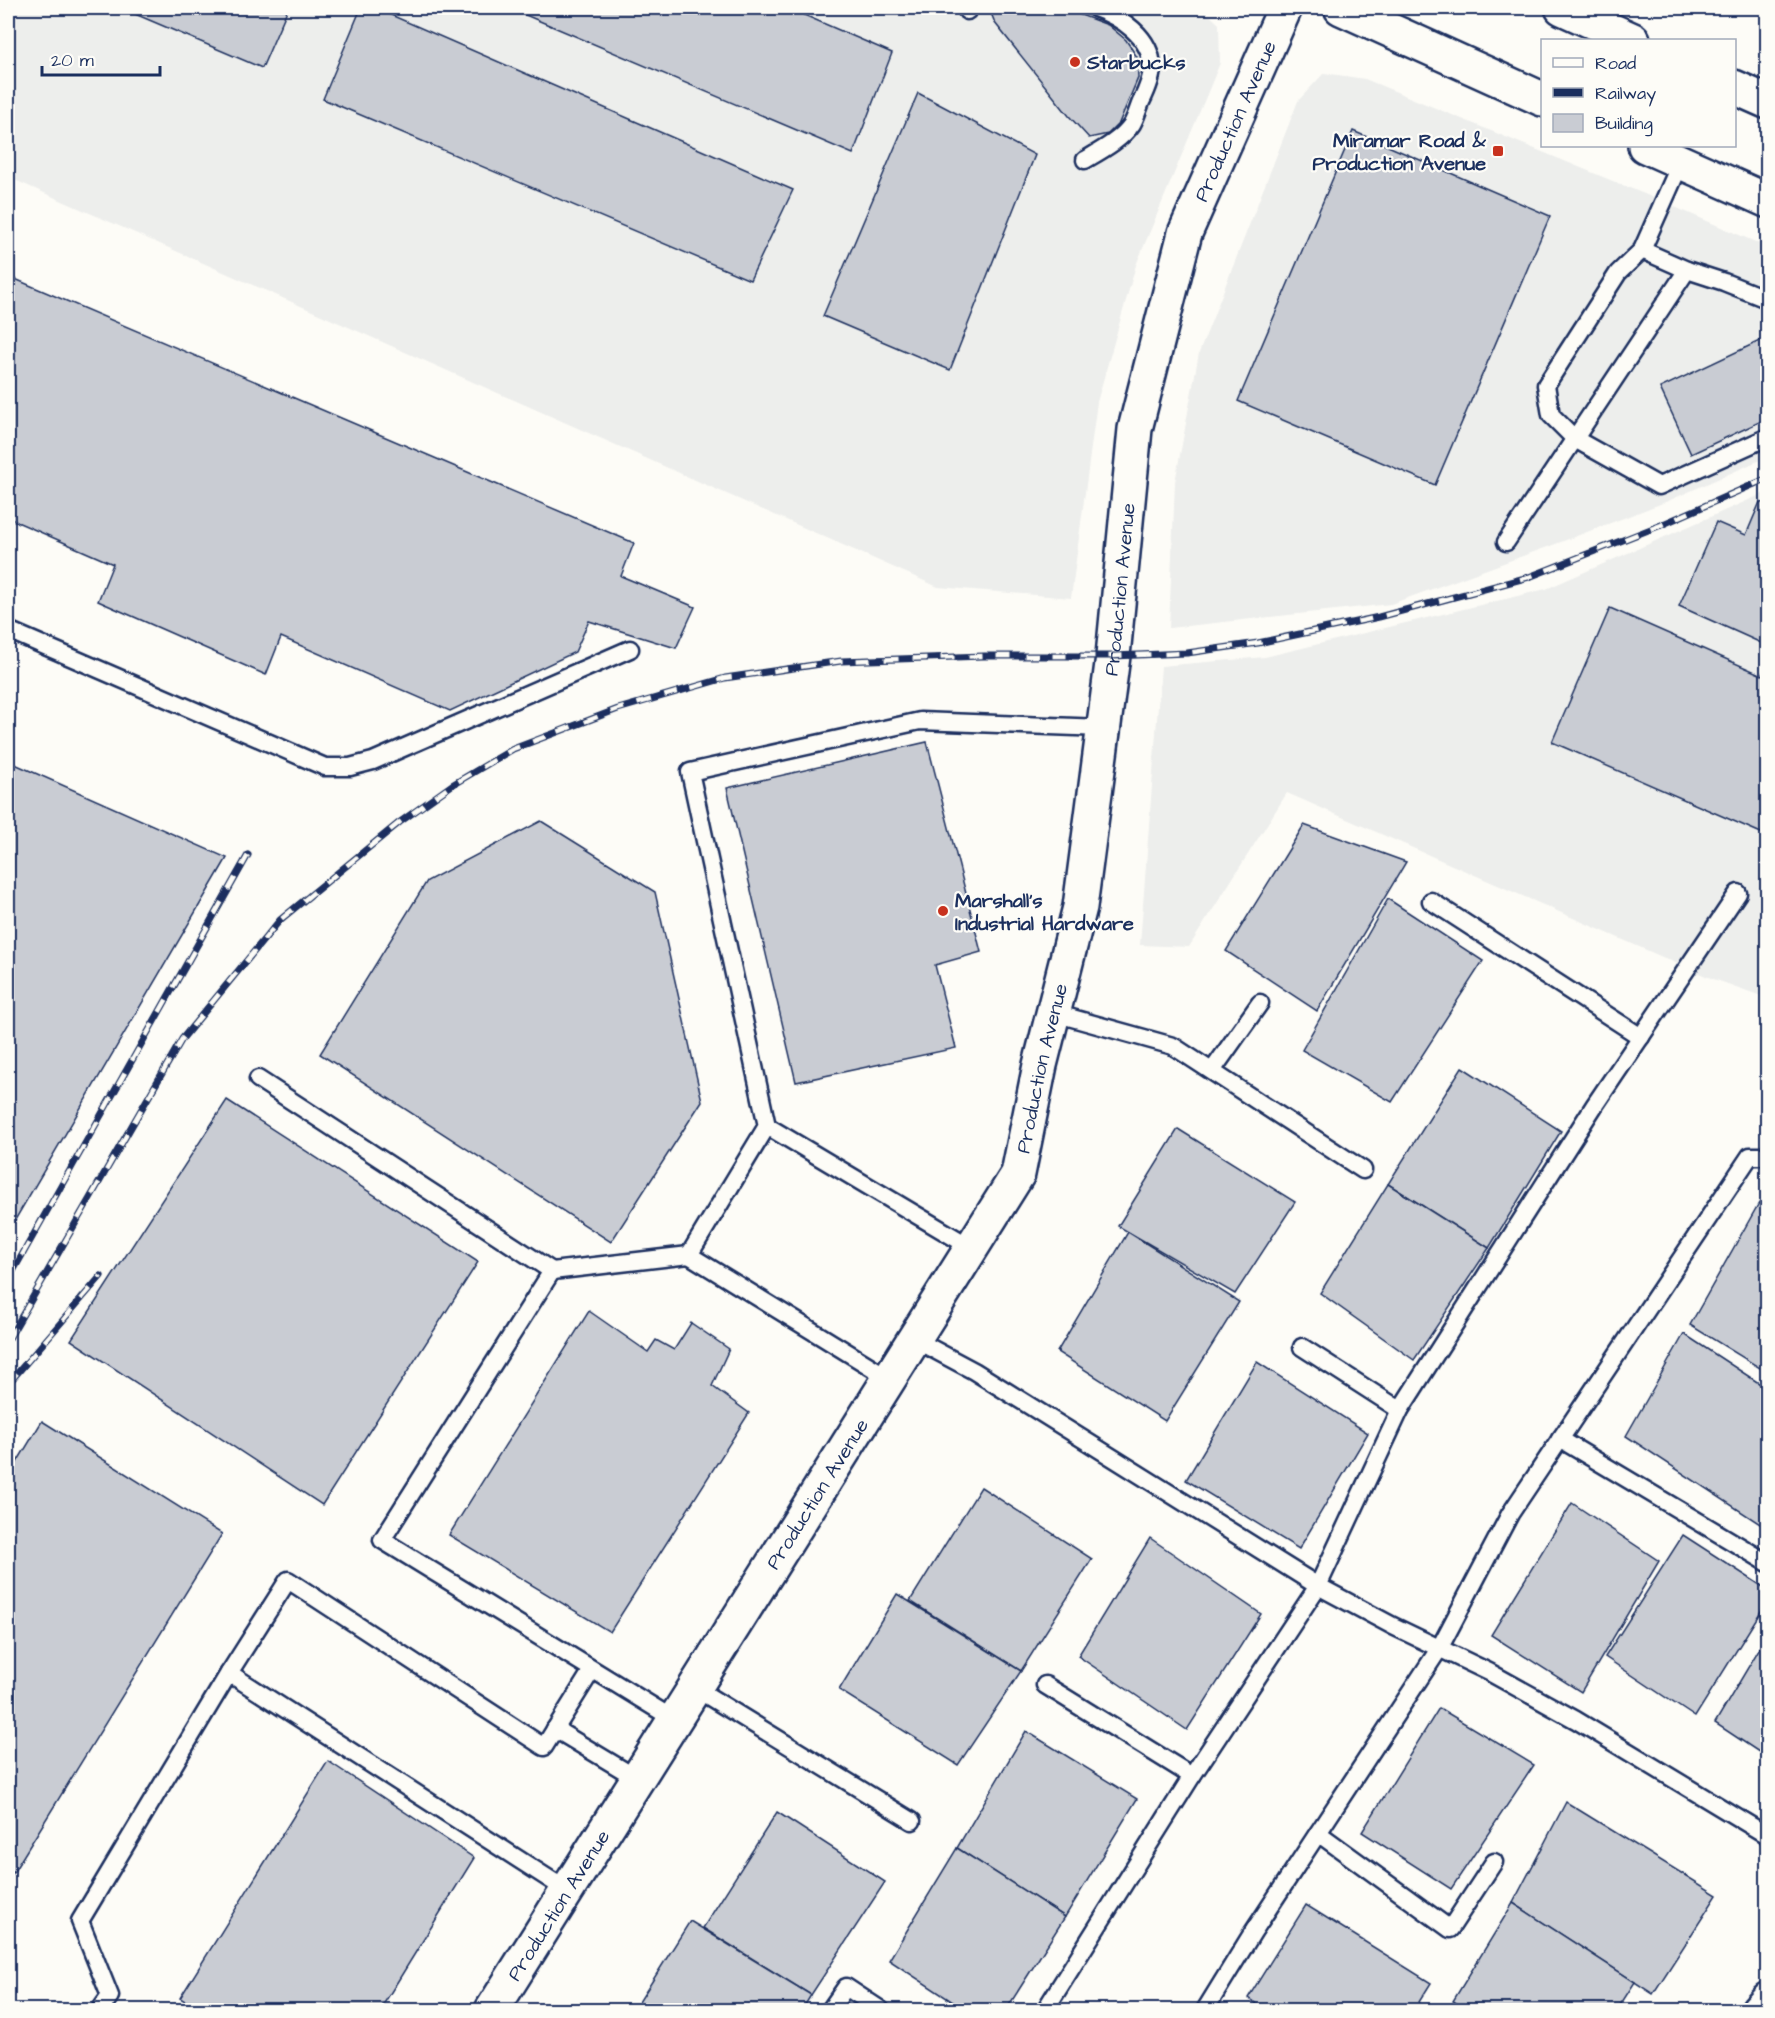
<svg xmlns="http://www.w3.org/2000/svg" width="1775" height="2018" viewBox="0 0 1775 2018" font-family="'Architects Daughter',sans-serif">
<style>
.built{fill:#edeeec}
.building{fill:#c9ccd3;stroke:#1b2f5e;stroke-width:1.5}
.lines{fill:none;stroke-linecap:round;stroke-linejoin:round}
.lane-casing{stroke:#1b2f5e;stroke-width:21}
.secondary-casing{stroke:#1b2f5e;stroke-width:38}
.primary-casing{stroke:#1b2f5e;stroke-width:38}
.lane{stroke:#fdfcf7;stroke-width:16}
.secondary{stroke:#fdfcf7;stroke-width:33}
.primary{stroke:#fdfcf7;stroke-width:33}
.rail-casing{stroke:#1b2f5e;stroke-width:7}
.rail{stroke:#fdfcf7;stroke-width:4.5;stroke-dasharray:14;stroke-linecap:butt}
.poi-dot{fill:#c8321e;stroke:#fdfcf7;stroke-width:2}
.labels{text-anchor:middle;stroke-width:4.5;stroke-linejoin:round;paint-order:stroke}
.poi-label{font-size:20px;font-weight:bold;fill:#1b2f5e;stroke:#fdfcf7;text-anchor:start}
.street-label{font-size:20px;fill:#1b2f5e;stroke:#fdfcf7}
</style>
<rect width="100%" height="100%" fill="#fdfcf7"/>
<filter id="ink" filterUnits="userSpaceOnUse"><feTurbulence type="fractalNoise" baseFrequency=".0167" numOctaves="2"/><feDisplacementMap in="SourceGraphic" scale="12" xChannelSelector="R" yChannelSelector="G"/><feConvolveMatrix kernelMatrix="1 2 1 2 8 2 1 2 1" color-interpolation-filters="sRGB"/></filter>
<g filter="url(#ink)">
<g class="built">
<polygon points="8,8 1202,8 1219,24 1220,63 1136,265 1097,402 1071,598 938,587 8,177"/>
<polygon points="1324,73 1365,79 1654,198 1767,247 1767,457 1668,501 1553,545 1391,604 1169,628 1175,482 1199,353 1298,101"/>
<polygon points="1767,492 1767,998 1708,977 1287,793 1189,947 1140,945 1161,666 1265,657 1546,589"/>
</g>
<g class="building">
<polygon points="121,8 288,8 262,68"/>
<polygon points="361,8 375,8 793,190 750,280 323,99"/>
<polygon points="509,8 788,8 892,53 853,154"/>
<polygon points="996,8 1062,8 1108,25 1126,40 1137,57 1138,78 1119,123 1108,134 1089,138 1069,116 995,23 991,13"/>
<polygon points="918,93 1035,155 950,370 823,316"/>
<polygon points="1353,131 1550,216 1435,485 1238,401"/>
<polygon points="8,276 634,543 621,576 695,607 676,648 589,621 575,652 450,711 281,637 266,675 98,601 113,564 8,518"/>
<polygon points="1768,337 1768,418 1691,454 1660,388"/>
<polygon points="1760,502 1768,505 1768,646 1679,606 1716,522 1746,535"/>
<polygon points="1610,608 1762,675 1768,661 1768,836 1552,742"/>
<polygon points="927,742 981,952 935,965 956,1048 796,1082 727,788"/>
<polygon points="8,761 227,858 8,1232"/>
<polygon points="541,821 655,892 702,1101 611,1242 320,1054 427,881"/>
<polygon points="1304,825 1406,862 1317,1011 1226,951"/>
<polygon points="1388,899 1483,961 1392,1102 1302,1050"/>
<polygon points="1462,1067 1561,1131 1489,1248 1388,1184"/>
<polygon points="227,1100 478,1262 322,1505 71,1340"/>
<polygon points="1178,1129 1295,1202 1235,1294 1118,1226"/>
<polygon points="1388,1184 1489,1248 1414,1360 1320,1293"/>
<polygon points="1759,1203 1768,1209 1768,1373 1690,1325"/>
<polygon points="1128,1232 1239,1302 1165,1421 1057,1352"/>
<polygon points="589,1311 648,1352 656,1340 674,1350 691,1323 729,1349 712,1386 749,1413 610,1632 449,1535"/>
<polygon points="1684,1334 1768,1389 1768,1519 1763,1526 1626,1436"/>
<polygon points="1257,1362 1368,1433 1299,1549 1186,1480"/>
<polygon points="42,1421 222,1534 8,1881 8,1477"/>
<polygon points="981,1487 1092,1559 1021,1671 910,1601"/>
<polygon points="1572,1503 1659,1561 1581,1692 1491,1635"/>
<polygon points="1683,1535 1768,1590 1768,1600 1695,1717 1605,1657"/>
<polygon points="1150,1538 1261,1614 1187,1730 1078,1656"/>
<polygon points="897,1594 1021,1671 958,1765 839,1690"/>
<polygon points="1768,1634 1768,1758 1715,1723"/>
<polygon points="1439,1708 1534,1765 1451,1889 1362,1832"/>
<polygon points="1026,1731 1137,1799 1065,1917 957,1848"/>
<polygon points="328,1761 474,1858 380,2010 200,2010 180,1998"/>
<polygon points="1566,1802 1717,1895 1653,1994 1513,1903"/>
<polygon points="777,1812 885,1882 811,1995 703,1928"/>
<polygon points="957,1848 1065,1917 1006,2010 965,2010 889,1960"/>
<polygon points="1513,1903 1635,1982 1617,2010 1468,2010 1453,2001"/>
<polygon points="1306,1905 1431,1983 1414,2010 1266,2010 1248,1998"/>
<polygon points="690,1921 811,1995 802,2010 634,2010"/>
</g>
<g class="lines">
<defs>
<g id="lane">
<polyline points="967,11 970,8"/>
<path d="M1085,160C1102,150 1121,140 1132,124C1136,117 1138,109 1141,102C1146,92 1152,79 1152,67C1151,37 1121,17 1095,8"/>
<polyline points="1681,162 1642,250 1618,273 1546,385 1551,415 1575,439 1659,486 1768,437"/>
<polyline points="1642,250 1687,270"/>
<polyline points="1506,542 1687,270 1724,282 1764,298 1768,290"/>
<polyline points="8,630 325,767 350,767 373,761 630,649"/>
<polyline points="1431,901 1641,1037"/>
<polyline points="1054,1013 1173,1046 1363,1170"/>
<polyline points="1212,1071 1260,1003"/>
<polyline points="258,1079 552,1271"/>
<polyline points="767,1126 690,772 920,721 1103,728"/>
<polyline points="914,1339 974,1371 1318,1586 1400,1410 1594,1106 1738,893"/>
<polyline points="1302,1347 1400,1410"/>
<polyline points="889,1378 689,1255 767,1126 972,1248"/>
<polyline points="1560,1439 1768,1563"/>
<polyline points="229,1673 568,1891"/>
<polyline points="1045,1685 1192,1776"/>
<polyline points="695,1688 912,1821"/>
<polyline points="675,1720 382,1540 552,1271 689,1255"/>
<polyline points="555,1729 638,1779"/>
<polyline points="1494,1862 1450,1929 1318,1833 1439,1649 1510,1514 1750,1156 1768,1156"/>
<polyline points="100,2010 110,1996 80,1921 229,1673 288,1580 544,1747 592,1670"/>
<polyline points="830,2010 846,1987 881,2010"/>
<polyline points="1045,2010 1192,1776 1318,1586 1393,1626 1489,1672 1576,1720 1768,1836"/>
<polyline points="1205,2010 1253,1932 1318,1833"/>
</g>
<g id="secondary">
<path id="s1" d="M492,2010L1018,1174L1040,1065L1080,907L1113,656L1135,429L1185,233L1285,8"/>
<polyline points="1758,2010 1768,1999"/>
</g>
<g id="primary">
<polyline points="1341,8 1542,99"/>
<polyline points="1562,8 1633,40"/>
<polyline points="1734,87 1768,102"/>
<polyline points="1645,146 1768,201"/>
</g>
</defs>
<use href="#lane" class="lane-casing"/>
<use href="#secondary" class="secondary-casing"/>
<use href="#primary" class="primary-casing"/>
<use href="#lane" class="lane"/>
<use href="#secondary" class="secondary"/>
<use href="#primary" class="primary"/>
<defs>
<g id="rail">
<polyline points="8,1280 248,855"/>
<polyline points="8,1340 182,1039 280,920 400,822 452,785 513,749 618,709 725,678 841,661 984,656 1113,656 1187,653 1258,643 1379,617 1529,577 1661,525 1768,478"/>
<polyline points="8,1384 101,1276"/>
</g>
</defs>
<use href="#rail" class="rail-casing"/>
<use href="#rail" class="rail"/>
</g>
</g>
<g class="poi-dot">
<circle cx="1075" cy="62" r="6"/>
<rect x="1492" y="145" width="12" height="12" rx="3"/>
<circle cx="943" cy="911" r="6"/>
</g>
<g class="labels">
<g class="poi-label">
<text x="1087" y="69">Starbucks</text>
<text x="1486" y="147" text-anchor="end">Miramar Road &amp;<tspan x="1486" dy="23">Production Avenue</tspan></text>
<text x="955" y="907">Marshall's<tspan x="955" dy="23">Industrial Hardware</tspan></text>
</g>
<g class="street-label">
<text dy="7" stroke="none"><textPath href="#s1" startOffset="2068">Production Avenue</textPath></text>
<text dy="7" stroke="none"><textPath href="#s1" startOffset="1582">Production Avenue</textPath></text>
<text dy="7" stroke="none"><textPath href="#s1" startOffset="1096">Production Avenue</textPath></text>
<text dy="7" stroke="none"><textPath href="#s1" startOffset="610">Production Avenue</textPath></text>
<text dy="7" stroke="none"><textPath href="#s1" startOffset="124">Production Avenue</textPath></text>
</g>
</g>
<rect width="1775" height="2018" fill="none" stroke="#fdfcf7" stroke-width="30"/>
<rect x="15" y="15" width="1745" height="1988" fill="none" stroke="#1b2f5e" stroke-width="2" filter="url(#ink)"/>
<rect x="1541" y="39" width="195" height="108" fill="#fdfcf7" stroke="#a3aaba" stroke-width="1.5"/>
<rect x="1553" y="58" width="30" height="9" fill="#fdfcf7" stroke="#a3aaba" stroke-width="1.5"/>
<text x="1595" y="69" font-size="18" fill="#1b2f5e">Road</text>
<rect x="1553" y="88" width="30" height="9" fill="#1b2f5e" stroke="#a3aaba" stroke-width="1.5"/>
<text x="1595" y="99" font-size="18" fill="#1b2f5e">Railway</text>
<rect x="1553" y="114" width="30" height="18" fill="#c9ccd3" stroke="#a3aaba" stroke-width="1.5"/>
<text x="1595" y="129" font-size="18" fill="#1b2f5e">Building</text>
<path d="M42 66v9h118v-9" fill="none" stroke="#1b2f5e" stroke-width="3"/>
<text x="51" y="66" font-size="18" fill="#1b2f5e" stroke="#fdfcf7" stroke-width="4.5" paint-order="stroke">20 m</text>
</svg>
